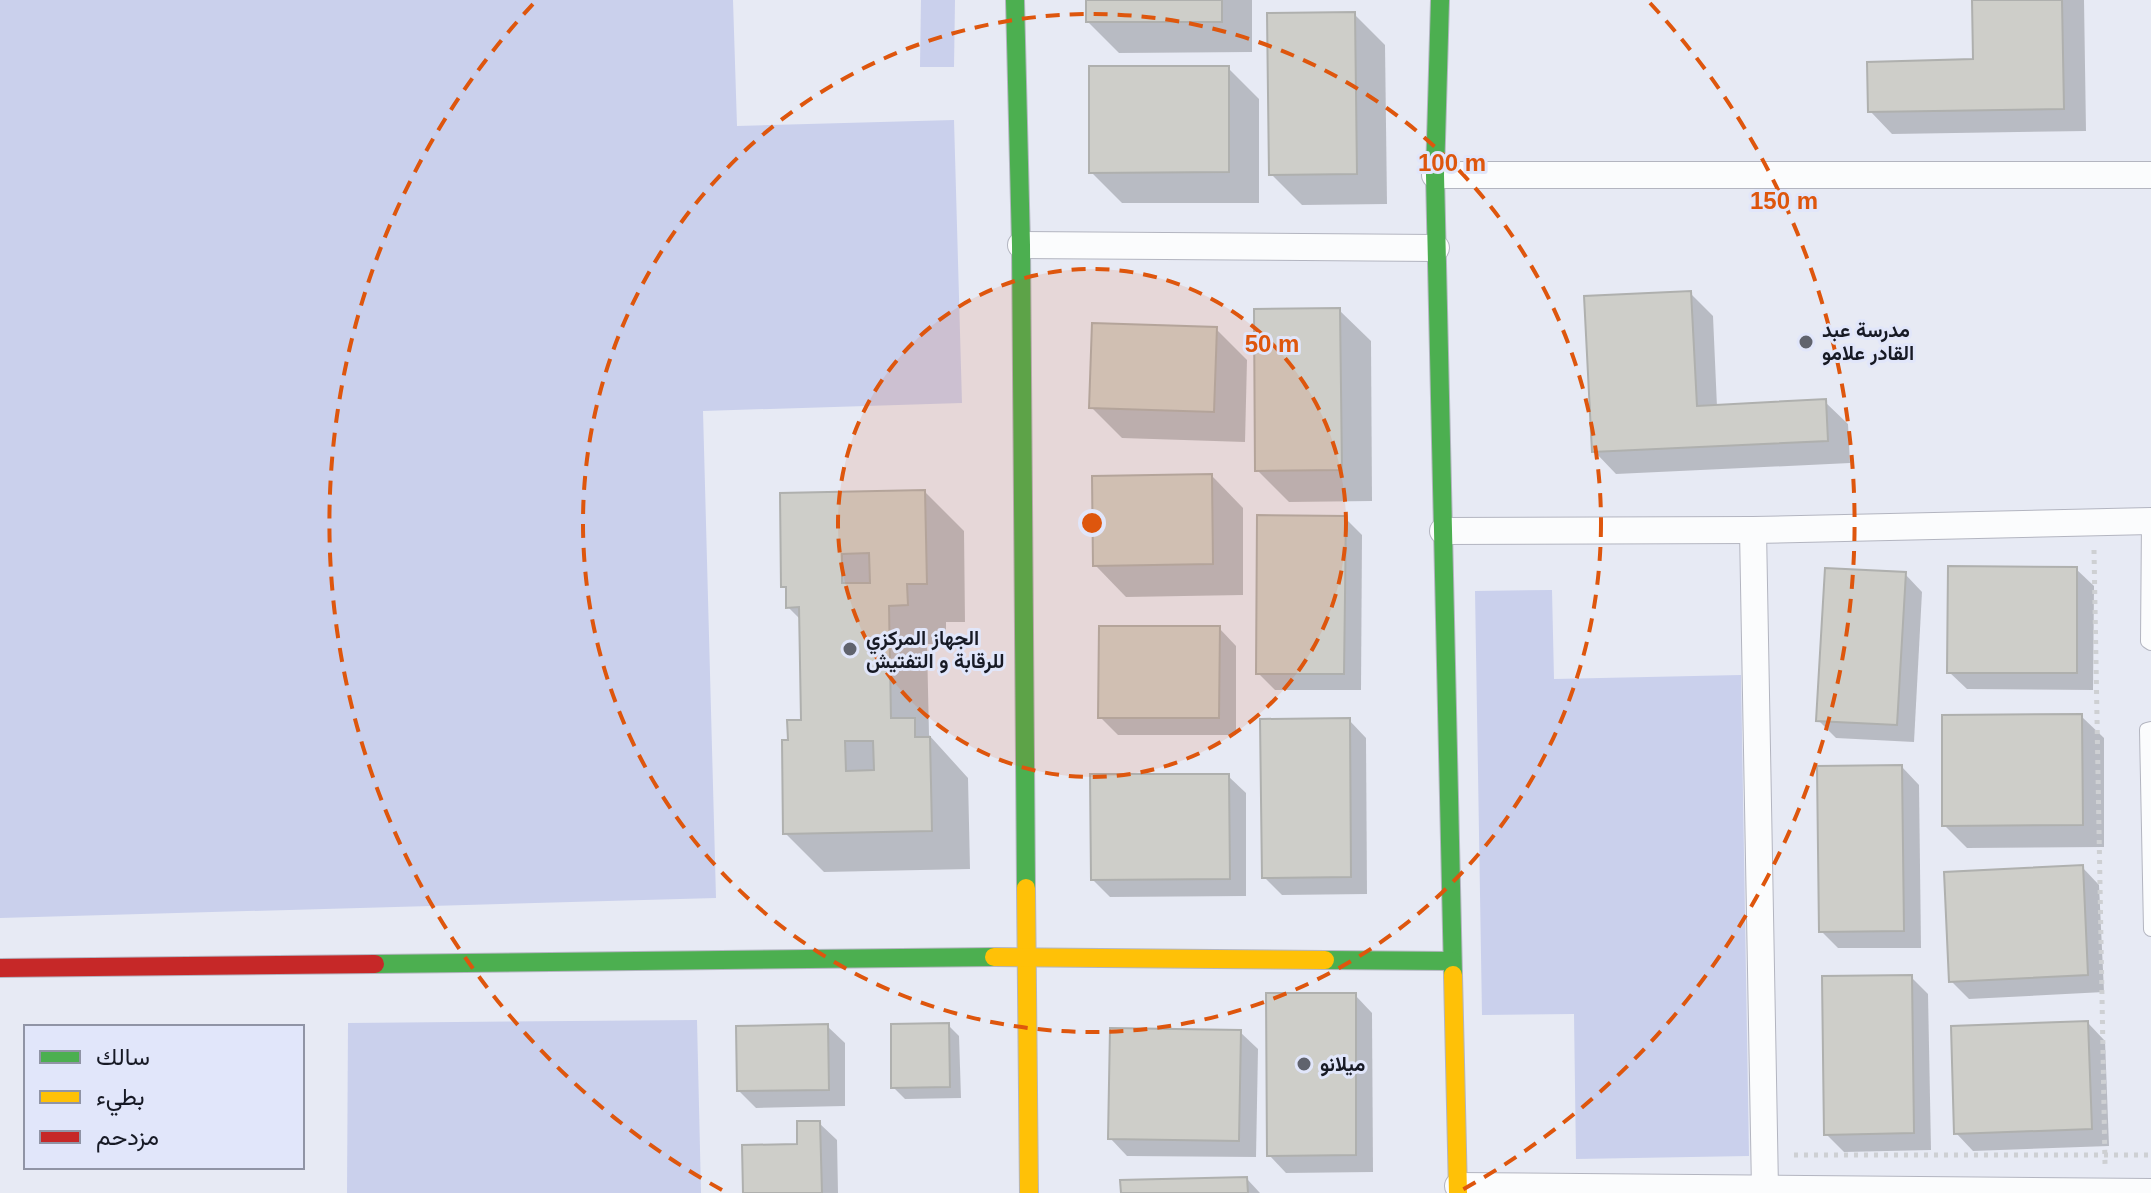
<svg xmlns="http://www.w3.org/2000/svg" width="2151" height="1193" viewBox="0 0 2151 1193" font-family="Arial,Vazirmatn,sans-serif">
<style>
.green{fill:#cad0ec}
.shadow{fill:#0003}
.building{fill:#cecec9;stroke:#afb0ae;stroke-width:2;fill-rule:evenodd}
.lines{fill:none;stroke-linecap:round;stroke-linejoin:round}
.lane-casing{stroke:#b3b5c0;stroke-width:16}
.street-casing{stroke:#b3b5c0;stroke-width:28}
.fast-casing{stroke:#b3b5c0;stroke-width:20}
.slow-casing{stroke:#b3b5c0;stroke-width:20}
.jam-casing{stroke:#b3b5c0;stroke-width:20}
.path{stroke:#ced0d3;stroke-width:5;stroke-dasharray:4 6;stroke-linecap:butt}
.lane{stroke:#fbfcfd;stroke-width:14}
.street{stroke:#fbfcfd;stroke-width:26}
.fast{stroke:#4caf50;stroke-width:18}
.slow{stroke:#ffc107;stroke-width:18}
.jam{stroke:#c62828;stroke-width:18}
.ring{fill:none;stroke:#de560d;stroke-width:4;stroke-dasharray:14 10}
.poi-dot{fill:#60636d;stroke:#e1e6fa;stroke-width:3}
.labels{text-anchor:middle;stroke-width:6;stroke-linejoin:round;paint-order:stroke}
.poi-label{font-size:20px;font-weight:bold;fill:#171a25;stroke:#e1e6fa;text-anchor:start}
.centre{fill:#de560d;stroke:#e1e6fa;stroke-width:4}
.ring-label{font-size:24px;text-anchor:middle;font-weight:bold;fill:#de560d;stroke:#e1e6fa;stroke-width:6;stroke-linejoin:round;paint-order:stroke}
</style>
<rect width="100%" height="100%" fill="#e7eaf4"/>
<g class="green">
<polygon points="0,0 733,0 737,126 954,120 962,403 703,411 716,898 0,918"/>
<polygon points="921,0 955,0 954,67 920,67"/>
<polygon points="1552,590 1554,679 1741,675 1749,1156 1576,1159 1574,1014 1482,1015 1475,591"/>
<polygon points="697,1020 701,1193 347,1193 348,1023"/>
</g>
<g class="shadow">
<polygon points="1088,0 1252,0 1252,52 1119,53 1088,22"/>
<polygon points="1974,0 2084,0 2086,131 1892,134 1870,111 1975,61"/>
<polygon points="1354,14 1385,45 1387,204 1302,205 1271,174"/>
<polygon points="1228,68 1259,99 1259,203 1122,203 1091,172"/>
<polygon points="1690,293 1713,316 1717,407 1825,402 1848,424 1850,463 1616,474 1594,451"/>
<polygon points="1339,310 1371,341 1372,501 1289,502 1257,470"/>
<polygon points="1216,329 1247,360 1245,442 1122,438 1091,407"/>
<polygon points="1212,476 1243,508 1243,595 1126,597 1095,565"/>
<polygon points="925,492 964,531 965,622 946,622 946,644 927,644 929,735 968,778 970,869 824,872 785,833 790,742 803,722 801,620 788,607 788,590 783,586"/>
<polygon points="1345,518 1362,535 1361,690 1275,690 1258,673"/>
<polygon points="2076,569 2094,586 2093,690 1967,689 1949,672"/>
<polygon points="1905,574 1922,592 1914,742 1836,738 1818,720"/>
<polygon points="1219,628 1236,646 1236,735 1118,735 1100,717"/>
<polygon points="2081,716 2104,738 2104,847 1967,848 1944,825"/>
<polygon points="1349,720 1366,738 1367,894 1282,895 1264,877"/>
<polygon points="1902,767 1919,785 1921,948 1838,948 1821,931"/>
<polygon points="1228,776 1246,793 1246,896 1110,897 1092,879"/>
<polygon points="2082,867 2099,885 2104,992 1969,999 1951,981"/>
<polygon points="1911,977 1928,994 1931,1150 1844,1152 1826,1134"/>
<polygon points="1355,995 1372,1013 1373,1172 1286,1173 1269,1155"/>
<polygon points="2088,1023 2105,1041 2109,1146 1973,1151 1956,1133"/>
<polygon points="948,1025 959,1036 961,1098 905,1099 893,1087"/>
<polygon points="827,1026 845,1043 845,1106 756,1108 739,1091"/>
<polygon points="1240,1032 1258,1049 1256,1157 1127,1156 1110,1138"/>
<polygon points="819,1123 837,1140 838,1193 745,1193 799,1146"/>
<polygon points="1247,1179 1260,1193 1123,1193"/>
</g>
<g class="building">
<rect x="1086" y="0" width="136" height="22"/>
<polygon points="1972,0 2062,0 2064,109 1868,112 1867,62 1973,59"/>
<polygon points="1355,12 1357,174 1269,175 1267,13"/>
<polygon points="1089,66 1229,66 1229,172 1089,173"/>
<polygon points="1691,291 1697,406 1826,399 1828,441 1592,452 1584,296"/>
<polygon points="1340,308 1342,470 1255,471 1254,309"/>
<polygon points="1092,323 1217,327 1214,412 1089,408"/>
<polygon points="1212,474 1213,564 1093,566 1092,476"/>
<path d="M925,490L927,584H907L908,605L889,606L891,718H915V737H930L932,831L783,834L782,740H788L787,720H801L799,607L786,608V587H781L780,493ZM869,553L870,583H842V554ZM845,741H873L874,770L846,771Z"/>
<polygon points="1257,515 1346,516 1344,674 1256,674"/>
<polygon points="1948,566 2077,567 2077,673 1947,673"/>
<polygon points="1825,568 1906,572 1897,725 1816,721"/>
<polygon points="1099,626 1220,626 1219,718 1098,718"/>
<polygon points="2082,714 2083,825 1942,826 1942,715"/>
<polygon points="1350,718 1351,877 1262,878 1260,719"/>
<polygon points="1902,765 1904,931 1819,932 1817,766"/>
<polygon points="1090,774 1229,774 1230,879 1091,880"/>
<polygon points="2083,865 2088,975 1949,982 1944,872"/>
<polygon points="1912,975 1914,1133 1824,1135 1822,976"/>
<polygon points="1266,993 1356,993 1356,1155 1267,1156"/>
<polygon points="2088,1021 2092,1129 1954,1134 1951,1026"/>
<polygon points="949,1023 950,1087 891,1088 891,1024"/>
<polygon points="828,1024 829,1090 737,1091 736,1026"/>
<polygon points="1110,1028 1241,1030 1239,1141 1108,1139"/>
<polygon points="797,1121 820,1121 822,1193 743,1193 742,1145 797,1144"/>
<polygon points="1247,1177 1248,1193 1121,1193 1120,1180"/>
</g>
<g class="lines">
<defs>
<g id="lane">
<polyline points="2149,521 2148,641 2151,643"/>
<polyline points="2151,729 2147,730 2151,929"/>
</g>
<g id="street">
<polyline points="1435,175 2151,175"/>
<polyline points="1021,245 1436,248"/>
<polyline points="1753,530 1765,1189"/>
<polyline points="1443,531 1753,530 2151,521"/>
<polyline points="1458,1186 2151,1192"/>
</g>
<g id="fast">
<polyline points="1015,0 1021,245 1026,888"/>
<polyline points="1440,0 1435,175 1453,975"/>
<polyline points="1325,960 1452,961"/>
<polyline points="375,964 994,957"/>
</g>
<g id="slow">
<polyline points="1026,888 1029,1193"/>
<polyline points="994,957 1325,960"/>
<polyline points="1453,975 1458,1193"/>
</g>
<polyline id="jam" points="0,968 375,964"/>
</defs>
<use href="#lane" class="lane-casing"/>
<use href="#street" class="street-casing"/>
<use href="#fast" class="fast-casing"/>
<use href="#slow" class="slow-casing"/>
<use href="#jam" class="jam-casing"/>
<g class="path">
<polyline points="2094,550 2105,1164"/>
<polyline points="1794,1155 2151,1155"/>
</g>
<use href="#lane" class="lane"/>
<use href="#street" class="street"/>
<use href="#fast" class="fast"/>
<use href="#slow" class="slow"/>
<use href="#jam" class="jam"/>
</g>
<circle cx="1092" cy="523" r="254" fill="#de560d" fill-opacity=".12"/>
<g class="ring">
<circle cx="1092" cy="523" r="254"/>
<circle cx="1092" cy="523" r="509"/>
<path d="M722 1190A763 763 0 0 1 534 3M1650 3A763 763 0 0 1 1462 1190"/>
</g>
<g class="poi-dot">
<circle cx="1806" cy="342" r="8"/>
<circle cx="850" cy="649" r="8"/>
<circle cx="1304" cy="1064" r="8"/>
</g>
<g class="labels">
<g class="poi-label">
<text x="1822" y="337">مدرسة عبد<tspan x="1822" dy="23">القادر علامو</tspan></text>
<text x="866" y="645">الجهاز المركزي<tspan x="866" dy="23">للرقابة و التفتيش</tspan></text>
<text x="1320" y="1071">ميلانو</text>
</g>
</g>
<circle cx="1092" cy="523" r="12" class="centre"/>
<g class="ring-label">
<text x="1452" y="171">100 m</text>
<text x="1784" y="209">150 m</text>
<text x="1272" y="352">50 m</text>
</g>
<rect x="24" y="1025" width="280" height="144" fill="#e1e6fa" stroke="#9094a5" stroke-width="2"/>
<rect x="40" y="1051" width="40" height="12" fill="#4caf50" stroke="#9094a5" stroke-width="2"/>
<text x="96" y="1065" font-size="24" fill="#171a25">سالك</text>
<rect x="40" y="1091" width="40" height="12" fill="#ffc107" stroke="#9094a5" stroke-width="2"/>
<text x="96" y="1105" font-size="24" fill="#171a25">بطيء</text>
<rect x="40" y="1131" width="40" height="12" fill="#c62828" stroke="#9094a5" stroke-width="2"/>
<text x="96" y="1145" font-size="24" fill="#171a25">مزدحم</text>
</svg>
